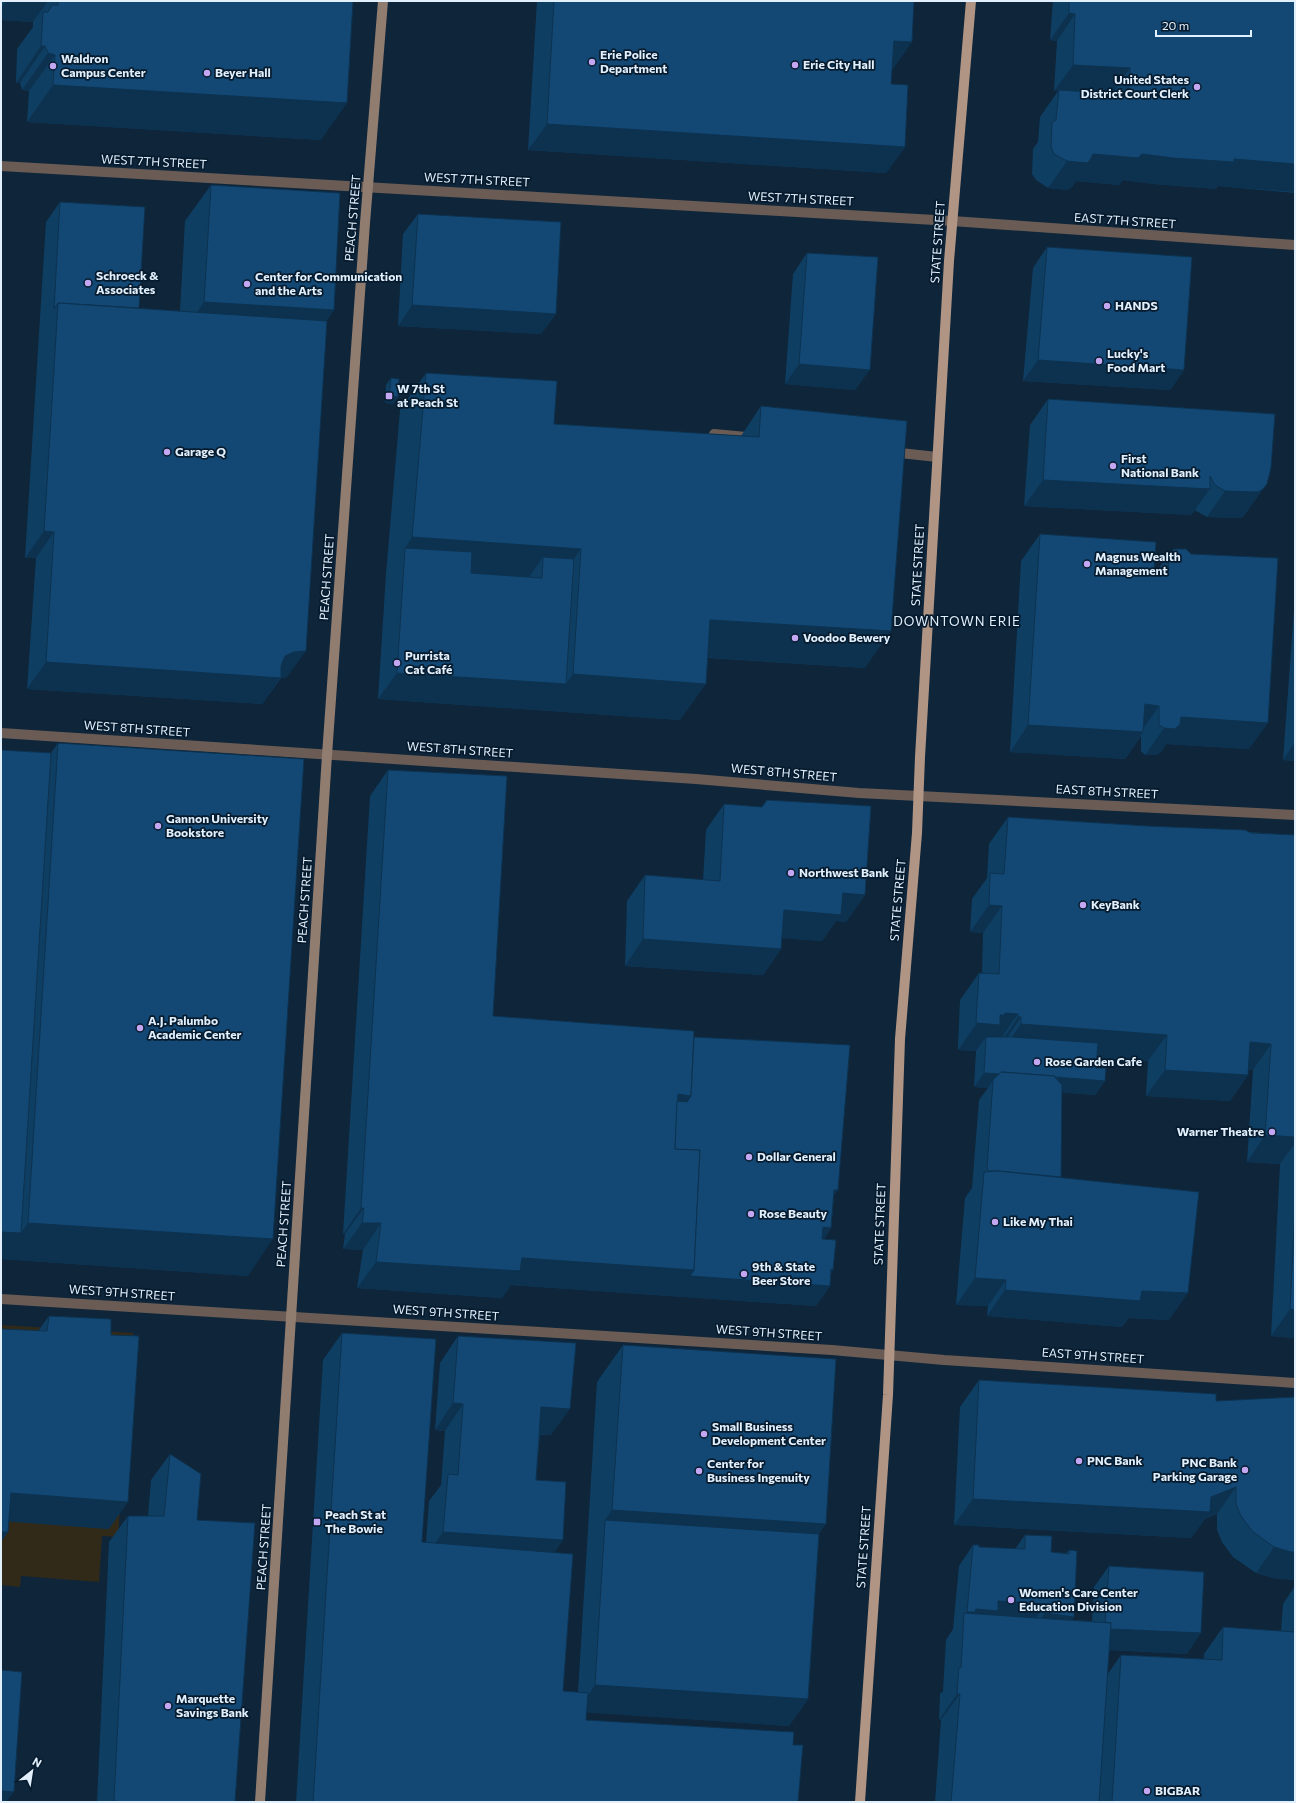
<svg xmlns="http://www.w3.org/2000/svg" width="1296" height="1803" viewBox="0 0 1296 1803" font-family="Commissioner,sans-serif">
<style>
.commercial{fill:#312a19}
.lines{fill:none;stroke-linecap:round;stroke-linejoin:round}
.minor{stroke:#6a5c55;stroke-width:10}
.tertiary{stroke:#6a5c55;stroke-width:10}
.secondary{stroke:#917c70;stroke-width:10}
.primary{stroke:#b09585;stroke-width:10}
.wall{fill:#0f3e63}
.shaded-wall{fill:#0d3250}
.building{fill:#124873;stroke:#0d3250}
.poi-dot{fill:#c3a7f2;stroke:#061b2e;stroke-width:1.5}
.labels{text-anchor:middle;stroke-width:3.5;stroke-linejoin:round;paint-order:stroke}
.poi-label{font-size:12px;font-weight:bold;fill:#e2f0fd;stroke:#061b2e;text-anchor:start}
.street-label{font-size:12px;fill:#e2f0fd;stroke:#061b2e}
.neighbourhood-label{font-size:13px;letter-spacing:1px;fill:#e2f0fd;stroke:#061b2e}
</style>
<rect width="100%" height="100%" fill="#0f2539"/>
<polygon class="commercial" points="1,1325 133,1333 118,1537 102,1536 99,1582 21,1576 20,1587 1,1585"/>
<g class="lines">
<g class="minor">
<polyline points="1,166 952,221 1295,245"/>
<polyline points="714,434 746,437"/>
<polyline points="891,452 937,457"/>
<polyline points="1,1299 832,1350 944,1360 1295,1383"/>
</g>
<polyline class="tertiary" points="1,733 696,779 859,793 1295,815"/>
<polyline class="secondary" points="260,1802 327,755 365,223 383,1"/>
<polyline class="primary" points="860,1802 888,1395 900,1039 917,833 920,757 949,261 971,1"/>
</g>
<g class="wall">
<polygon points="1,1 353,1 321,140 27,122 29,91 22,90 20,83 16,83 17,49 33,27 33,22 1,20"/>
<polygon points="537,1 914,1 893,69 892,69 891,84 905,147 886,173 528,150"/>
<polygon points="1053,1 1295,1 1295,193 1218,186 1216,189 1154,184 1123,180 1119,185 1076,181 1072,187 1068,190 1048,188 1036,180 1032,174 1033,149 1038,142 1040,117 1058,91 1054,91 1057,41 1050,40"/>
<polygon points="211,185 334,310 326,321 287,677 281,678 262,704 27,689 36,558 25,558 46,222 60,202 139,308 180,311 185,221"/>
<polygon points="418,214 556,314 541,334 398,326 403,234"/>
<polygon points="1047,247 1184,370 1170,390 1023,381 1033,268"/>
<polygon points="807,253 855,390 785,384 793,274"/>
<polygon points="426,373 554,424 741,436 761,406 865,668 708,658 680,720 378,699 386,574 400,410"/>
<polygon points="391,378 398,397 393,404 385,403 386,385"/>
<polygon points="1048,399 1275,414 1248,510 1243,517 1238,518 1207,517 1196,511 1195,510 1191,515 1024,506 1030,425"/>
<polygon points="1040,534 1154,569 1158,569 1169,554 1249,749 1166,744 1162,751 1157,755 1145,755 1141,751 1141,736 1125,759 1010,752 1021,561"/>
<polygon points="1295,596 1295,761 1283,760"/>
<polygon points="58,743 248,1276 1,1259 1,750 51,753"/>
<polygon points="388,770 493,1016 694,1037 834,1196 831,1228 824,1239 833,1270 831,1274 830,1286 816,1306 511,1285 502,1298 357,1288 363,1250 343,1249 345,1234 343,1234 370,796"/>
<polygon points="767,800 865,895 846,922 836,921 822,941 782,938 781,949 763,975 625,966 627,901 645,875 703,880 706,830 724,804 762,807"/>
<polygon points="1008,817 1295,835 1295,1338 1271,1336 1280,1164 1247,1162 1253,1070 1248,1070 1248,1075 1230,1101 1146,1096 1148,1061 1097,1058 1096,1068 1105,1081 1095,1095 1062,1092 1061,1177 1169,1320 1129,1318 1122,1327 987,1316 988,1306 956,1305 965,1198 972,1188 979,1100 988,1088 974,1087 976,1051 958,1050 958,1047 960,1000 979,973 982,973 983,933 970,932 972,899 987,878 989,844"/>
<polygon points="49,1316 109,1529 9,1521 8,1532 1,1542 1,1329 38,1331"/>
<polygon points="342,1333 422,1542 426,1542 429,1501 441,1485 445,1431 435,1430 440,1363 458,1336 551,1435 540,1435 536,1480 555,1552 563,1691 578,1692 597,1382 623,1345 819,1534 808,1699 789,1726 587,1712 586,1720 793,1745 798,1802 296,1802 323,1360"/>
<polygon points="979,1380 1216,1401 1295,1397 1295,1580 1273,1578 1256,1573 1233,1557 1222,1542 1217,1530 1217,1514 1205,1519 1191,1538 954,1525 960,1407"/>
<polygon points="170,1454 197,1520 235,1802 97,1802 109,1542 128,1516 148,1516 151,1480"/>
<polygon points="1025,1535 1051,1552 1066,1553 1069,1550 1074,1617 1072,1620 1092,1621 1094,1587 1109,1566 1187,1654 1109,1650 1107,1675 1121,1655 1204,1659 1204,1654 1223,1627 1281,1631 1283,1604 1295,1586 1295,1802 935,1802 941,1720 939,1720 940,1694 943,1691 946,1640 953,1629 959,1566 973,1545 979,1547 1015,1549"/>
</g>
<g class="shaded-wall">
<polygon points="6,1 48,1 33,22 1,20 1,8"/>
<polygon points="1069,13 1075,14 1057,41 1050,40"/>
<polygon points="894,41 912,42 893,69 875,68"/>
<polygon points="41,46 45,46 20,83 16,83"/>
<polygon points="48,53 55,55 29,91 22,90"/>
<polygon points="1073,65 1130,68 1111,95 1059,90 1058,91 1054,91"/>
<polygon points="53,85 347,103 321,140 27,122"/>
<polygon points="547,124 905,147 886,173 528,150"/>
<polygon points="1093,154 1142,154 1234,159 1295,164 1295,192 1218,186 1216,189 1154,184 1123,180 1119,185 1076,181 1072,187 1068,190 1048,188 1067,161"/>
<polygon points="204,302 334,310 308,347 179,339"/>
<polygon points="412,305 556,314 541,334 398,326"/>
<polygon points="1038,360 1184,370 1170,390 1023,381"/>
<polygon points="799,364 870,370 855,390 785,384"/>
<polygon points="389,396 398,397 393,404 385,403"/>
<polygon points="1043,480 1210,489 1191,515 1024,506"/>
<polygon points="1267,484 1243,517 1238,518 1207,517 1225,491"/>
<polygon points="44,531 54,532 36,558 25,558"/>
<polygon points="412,537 581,549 555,585 542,578 543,557 525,583 403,575 405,548"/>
<polygon points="710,620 891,631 865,668 685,656"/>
<polygon points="306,651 287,677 280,678 262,704 27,689 46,662 285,656 294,652"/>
<polygon points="397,673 566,684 573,674 706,684 680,720 378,699"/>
<polygon points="1145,704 1159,706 1141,732 1143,732 1125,759 1010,752 1028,725"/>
<polygon points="1181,717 1268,723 1249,749 1166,744 1162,751 1157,755 1145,755 1164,728"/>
<polygon points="1295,742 1295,761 1283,760"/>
<polygon points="843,893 865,895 846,922 836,921 822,941 765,937 784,910"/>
<polygon points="989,905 1002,906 983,933 970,932"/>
<polygon points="643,939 781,949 763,975 625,966"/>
<polygon points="1005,1013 1018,1014 1000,1040 986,1037 976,1051 958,1050 977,1023"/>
<polygon points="1018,1017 1021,1017 1003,1044 1000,1044"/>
<polygon points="1021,1024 1167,1035 1148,1061 1002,1051"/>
<polygon points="1250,1042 1271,1044 1253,1070 1231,1069"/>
<polygon points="1165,1070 1248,1075 1230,1101 1146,1096"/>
<polygon points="984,1073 1105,1081 1095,1095 993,1088 993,1080 988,1088 974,1087"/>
<polygon points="678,1094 691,1096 672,1122"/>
<polygon points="1265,1135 1295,1137 1295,1143 1280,1164 1247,1162"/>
<polygon points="834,1190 838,1190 824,1210"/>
<polygon points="361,1208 364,1208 345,1234 343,1234"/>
<polygon points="28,1223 273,1239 248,1276 1,1259 1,1232 21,1233"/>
<polygon points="362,1223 381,1223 363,1250 343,1249"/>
<polygon points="823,1227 831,1228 817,1249"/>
<polygon points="522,1258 831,1269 833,1270 823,1285 830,1286 816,1306 511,1285 502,1298 357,1288 376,1262"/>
<polygon points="975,1278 1006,1280 988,1306 956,1305"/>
<polygon points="1005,1290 1142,1291 1188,1293 1169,1320 1129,1318 1122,1327 987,1316"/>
<polygon points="1290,1309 1295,1310 1295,1338 1271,1336"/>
<polygon points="453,1403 463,1404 445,1431 435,1430"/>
<polygon points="541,1407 570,1409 551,1435 523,1434"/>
<polygon points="1236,1487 1217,1514 1205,1519 1191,1538 954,1525 973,1499 1211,1497"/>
<polygon points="11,1493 128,1502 109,1529 1,1521"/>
<polygon points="612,1510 826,1524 800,1561 605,1520"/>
<polygon points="1,1532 8,1532 1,1542"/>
<polygon points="443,1532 563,1540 545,1567 425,1558"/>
<polygon points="1274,1547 1295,1552 1295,1580 1273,1578 1256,1573"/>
<polygon points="998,1601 1046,1604 1031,1625 964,1617 967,1612"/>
<polygon points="1045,1613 1074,1617 1060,1638 1030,1634"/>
<polygon points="1104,1629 1201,1633 1187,1654 1090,1649"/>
<polygon points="595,1685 808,1699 789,1726 577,1712"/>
<polygon points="957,1694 960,1694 941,1720 939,1720"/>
<polygon points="1,1791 14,1792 6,1802 1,1802"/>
</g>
<g class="building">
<polygon points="58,1 353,1 347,103 53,85 55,55 48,53 45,46 41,46 43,12 48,12 52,5 58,5"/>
<polygon points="554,1 914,1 912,42 894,41 891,84 908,85 905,147 547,124"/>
<polygon points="1069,1 1295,1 1295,164 1234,159 1234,162 1173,158 1142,154 1138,158 1093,154 1090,160 1087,163 1067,161 1054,154 1051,147 1052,122 1056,120 1059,90 1125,94 1129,86 1130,68 1073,65 1075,14 1069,13"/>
<polygon points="211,185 340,193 334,310 204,302"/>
<polygon points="60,202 145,207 139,308 58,303 54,309"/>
<polygon points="418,214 561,222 556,314 412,305"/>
<polygon points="1047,247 1192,257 1184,370 1038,360"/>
<polygon points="807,253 878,257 870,370 799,364"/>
<polygon points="58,303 327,321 306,651 294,652 285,656 281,666 281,678 46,662 54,532 44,531"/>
<polygon points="426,373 557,381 554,424 759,437 761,406 907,421 891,631 710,620 706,684 573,674 581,549 412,537"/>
<polygon points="391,378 399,379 398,397 389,396"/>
<polygon points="1048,399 1275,414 1271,468 1267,484 1262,490 1257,492 1225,491 1215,485 1210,476 1210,489 1043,480"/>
<polygon points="1040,534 1156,542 1154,569 1168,570 1169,554 1174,549 1186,549 1191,554 1278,558 1268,723 1181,717 1180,724 1175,729 1164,728 1159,725 1159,706 1145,704 1143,732 1028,725"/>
<polygon points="405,548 472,552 471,573 542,578 543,557 574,559 566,684 397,673"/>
<polygon points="58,743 304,759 273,1239 28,1223"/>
<polygon points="1,750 51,753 21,1233 1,1232"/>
<polygon points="388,770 507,776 493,1016 694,1031 691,1096 678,1094 675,1149 700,1150 694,1270 522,1258 520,1271 376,1262 381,1223 362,1223 364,1208 361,1208"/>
<polygon points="767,800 871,806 865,895 843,893 841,915 784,910 781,949 643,939 645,875 720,881 724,804 762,807"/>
<polygon points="1008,817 1146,826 1245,830 1251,833 1295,835 1295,1137 1265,1135 1271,1044 1250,1042 1248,1075 1165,1070 1167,1035 1021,1024 1021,1017 1018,1017 1018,1014 1005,1013 1005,1015 1000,1015 1000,1025 977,1023 976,1021 979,973 999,974 1002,906 989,905 990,873 1004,874"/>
<polygon points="694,1037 850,1045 838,1190 834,1190 831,1228 823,1227 822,1239 836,1240 833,1270 831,1269 830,1286 690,1276 694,1270 700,1150 675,1149 677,1101 687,1102 691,1096"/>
<polygon points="986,1037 1012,1037 1098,1043 1096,1068 1106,1068 1105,1081 1056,1077 1054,1076 1001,1072 1000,1074 984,1073"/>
<polygon points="1001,1072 1054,1076 1062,1085 1061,1177 998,1171 989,1171 987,1168 993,1080"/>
<polygon points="998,1171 1199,1192 1188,1293 1142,1291 1140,1301 1005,1290 1006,1280 975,1278 984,1172"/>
<polygon points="1295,1208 1295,1310 1290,1309"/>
<polygon points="49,1316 111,1319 111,1335 139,1336 128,1502 11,1493 8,1532 1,1532 1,1329 47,1331"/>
<polygon points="342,1333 436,1339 422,1542 573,1554 563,1691 588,1693 586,1720 794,1732 793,1745 803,1745 798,1802 313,1802"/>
<polygon points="458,1336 576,1343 570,1409 541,1407 536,1480 566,1482 563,1540 443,1532 448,1474 458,1475 463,1404 453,1403"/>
<polygon points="623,1345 836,1359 826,1524 612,1510"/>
<polygon points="979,1380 1216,1394 1216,1401 1295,1397 1295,1552 1291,1552 1274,1547 1252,1531 1241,1516 1236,1504 1236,1487 1211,1497 1210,1512 973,1499"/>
<polygon points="170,1454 201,1474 197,1520 255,1523 235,1802 125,1802 114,1801 128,1516 164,1516"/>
<polygon points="605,1520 819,1534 808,1699 595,1685"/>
<polygon points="1025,1535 1052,1536 1051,1552 1069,1554 1069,1550 1077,1551 1074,1617 1045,1613 1046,1604 998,1601 998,1611 976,1609 975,1612 967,1612 973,1545 979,1545 979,1547 1025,1549"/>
<polygon points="1109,1566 1204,1572 1201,1633 1110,1629 1111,1623 1105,1622"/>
<polygon points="964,1613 1111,1623 1099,1802 951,1802 960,1694 957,1694 959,1667 961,1668"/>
<polygon points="1223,1627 1295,1632 1295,1802 1112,1802 1121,1655 1222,1660"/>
<polygon points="1,1670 22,1672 14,1792 1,1791"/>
</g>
<g class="poi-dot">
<circle cx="592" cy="62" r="4"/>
<circle cx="795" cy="65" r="4"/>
<circle cx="53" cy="66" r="4"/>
<circle cx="207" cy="73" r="4"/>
<circle cx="1197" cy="87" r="4"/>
<circle cx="88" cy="283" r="4"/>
<circle cx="247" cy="284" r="4"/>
<circle cx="1107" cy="306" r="4"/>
<circle cx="1099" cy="361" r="4"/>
<rect x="385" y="392" width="8" height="8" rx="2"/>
<circle cx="167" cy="452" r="4"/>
<circle cx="1113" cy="466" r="4"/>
<circle cx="1087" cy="564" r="4"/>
<circle cx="795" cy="638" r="4"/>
<circle cx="397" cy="663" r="4"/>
<circle cx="158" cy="826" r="4"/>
<circle cx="791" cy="873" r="4"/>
<circle cx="1083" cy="905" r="4"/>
<circle cx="140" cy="1028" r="4"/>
<circle cx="1037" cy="1062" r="4"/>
<circle cx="1272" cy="1132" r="4"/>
<circle cx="749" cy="1157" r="4"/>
<circle cx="751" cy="1214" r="4"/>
<circle cx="995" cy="1222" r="4"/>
<circle cx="744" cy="1274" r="4"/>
<circle cx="704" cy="1434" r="4"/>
<circle cx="1079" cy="1461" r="4"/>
<circle cx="1245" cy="1470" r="4"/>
<circle cx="699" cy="1471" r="4"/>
<rect x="313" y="1518" width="8" height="8" rx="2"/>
<circle cx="1011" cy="1600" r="4"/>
<circle cx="168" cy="1706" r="4"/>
<circle cx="1147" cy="1791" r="4"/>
</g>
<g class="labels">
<g class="poi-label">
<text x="600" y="59">Erie Police<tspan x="600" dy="14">Department</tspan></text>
<text x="61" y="63">Waldron<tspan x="61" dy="14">Campus Center</tspan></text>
<text x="803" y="69">Erie City Hall</text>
<text x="215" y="77">Beyer Hall</text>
<text x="1189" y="84" text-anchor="end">United States<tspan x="1189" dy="14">District Court Clerk</tspan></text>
<text x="96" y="280">Schroeck &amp;<tspan x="96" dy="14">Associates</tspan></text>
<text x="255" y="281">Center for Communication<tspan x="255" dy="14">and the Arts</tspan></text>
<text x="1115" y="310">HANDS</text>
<text x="1107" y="358">Lucky's<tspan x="1107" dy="14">Food Mart</tspan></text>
<text x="397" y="393">W 7th St<tspan x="397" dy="14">at Peach St</tspan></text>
<text x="175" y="456">Garage Q</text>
<text x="1121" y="463">First<tspan x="1121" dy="14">National Bank</tspan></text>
<text x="1095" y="561">Magnus Wealth<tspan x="1095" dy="14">Management</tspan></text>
<text x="803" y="642">Voodoo Bewery</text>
<text x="405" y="660">Purrista<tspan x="405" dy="14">Cat Café</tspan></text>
<text x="166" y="823">Gannon University<tspan x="166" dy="14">Bookstore</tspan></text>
<text x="799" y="877">Northwest Bank</text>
<text x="1091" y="909">KeyBank</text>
<text x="148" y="1025">A.J. Palumbo<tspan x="148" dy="14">Academic Center</tspan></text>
<text x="1045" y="1066">Rose Garden Cafe</text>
<text x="1264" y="1136" text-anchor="end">Warner Theatre</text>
<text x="757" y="1161">Dollar General</text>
<text x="759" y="1218">Rose Beauty</text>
<text x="1003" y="1226">Like My Thai</text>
<text x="752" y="1271">9th &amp; State<tspan x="752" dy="14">Beer Store</tspan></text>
<text x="712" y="1431">Small Business<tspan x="712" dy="14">Development Center</tspan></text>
<text x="1087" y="1465">PNC Bank</text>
<text x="1237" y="1467" text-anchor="end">PNC Bank<tspan x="1237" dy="14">Parking Garage</tspan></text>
<text x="707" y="1468">Center for<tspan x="707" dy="14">Business Ingenuity</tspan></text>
<text x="325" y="1519">Peach St at<tspan x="325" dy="14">The Bowie</tspan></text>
<text x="1019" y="1597">Women's Care Center<tspan x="1019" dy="14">Education Division</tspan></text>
<text x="176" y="1703">Marquette<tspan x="176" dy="14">Savings Bank</tspan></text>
<text x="1155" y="1795">BIGBAR</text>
</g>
<g class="street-label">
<text transform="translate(154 162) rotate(3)" y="4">WEST 7TH STREET</text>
<text transform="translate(477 180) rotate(3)" y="4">WEST 7TH STREET</text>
<text transform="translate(801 199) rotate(3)" y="4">WEST 7TH STREET</text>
<text transform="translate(353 218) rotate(-85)" y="4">PEACH STREET</text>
<text transform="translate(1125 221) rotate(4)" y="4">EAST 7TH STREET</text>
<text transform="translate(938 242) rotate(-86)" y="4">STATE STREET</text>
<text transform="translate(918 565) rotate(-87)" y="4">STATE STREET</text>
<text transform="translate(327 577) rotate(-86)" y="4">PEACH STREET</text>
<text transform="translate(137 729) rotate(4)" y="4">WEST 8TH STREET</text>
<text transform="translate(460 750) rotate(4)" y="4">WEST 8TH STREET</text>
<text transform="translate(784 773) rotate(5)" y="4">WEST 8TH STREET</text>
<text transform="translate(1107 792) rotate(3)" y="4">EAST 8TH STREET</text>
<text transform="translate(305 900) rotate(-86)" y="4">PEACH STREET</text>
<text transform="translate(898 900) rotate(-85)" y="4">STATE STREET</text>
<text transform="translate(284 1224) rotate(-86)" y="4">PEACH STREET</text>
<text transform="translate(880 1224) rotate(-88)" y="4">STATE STREET</text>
<text transform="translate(122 1293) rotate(4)" y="4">WEST 9TH STREET</text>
<text transform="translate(446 1313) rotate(4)" y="4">WEST 9TH STREET</text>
<text transform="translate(769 1333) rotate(4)" y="4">WEST 9TH STREET</text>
<text transform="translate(1093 1356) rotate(4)" y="4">EAST 9TH STREET</text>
<text transform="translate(264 1547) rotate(-86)" y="4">PEACH STREET</text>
<text transform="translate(864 1547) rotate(-86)" y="4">STATE STREET</text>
</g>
<g class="neighbourhood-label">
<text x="957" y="626">DOWNTOWN ERIE</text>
</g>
</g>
<rect width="1296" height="1803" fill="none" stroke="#e2f0fd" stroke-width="4"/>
<g transform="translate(32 1771) rotate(30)" stroke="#061b2e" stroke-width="3" paint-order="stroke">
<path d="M0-3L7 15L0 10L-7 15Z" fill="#e2f0fd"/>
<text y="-6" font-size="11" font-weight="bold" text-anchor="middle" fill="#e2f0fd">N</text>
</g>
<path d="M1156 30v6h95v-6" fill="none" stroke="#e2f0fd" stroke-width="2"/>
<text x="1162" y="30" font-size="12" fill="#e2f0fd" stroke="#061b2e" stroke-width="3" paint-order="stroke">20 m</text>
</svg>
